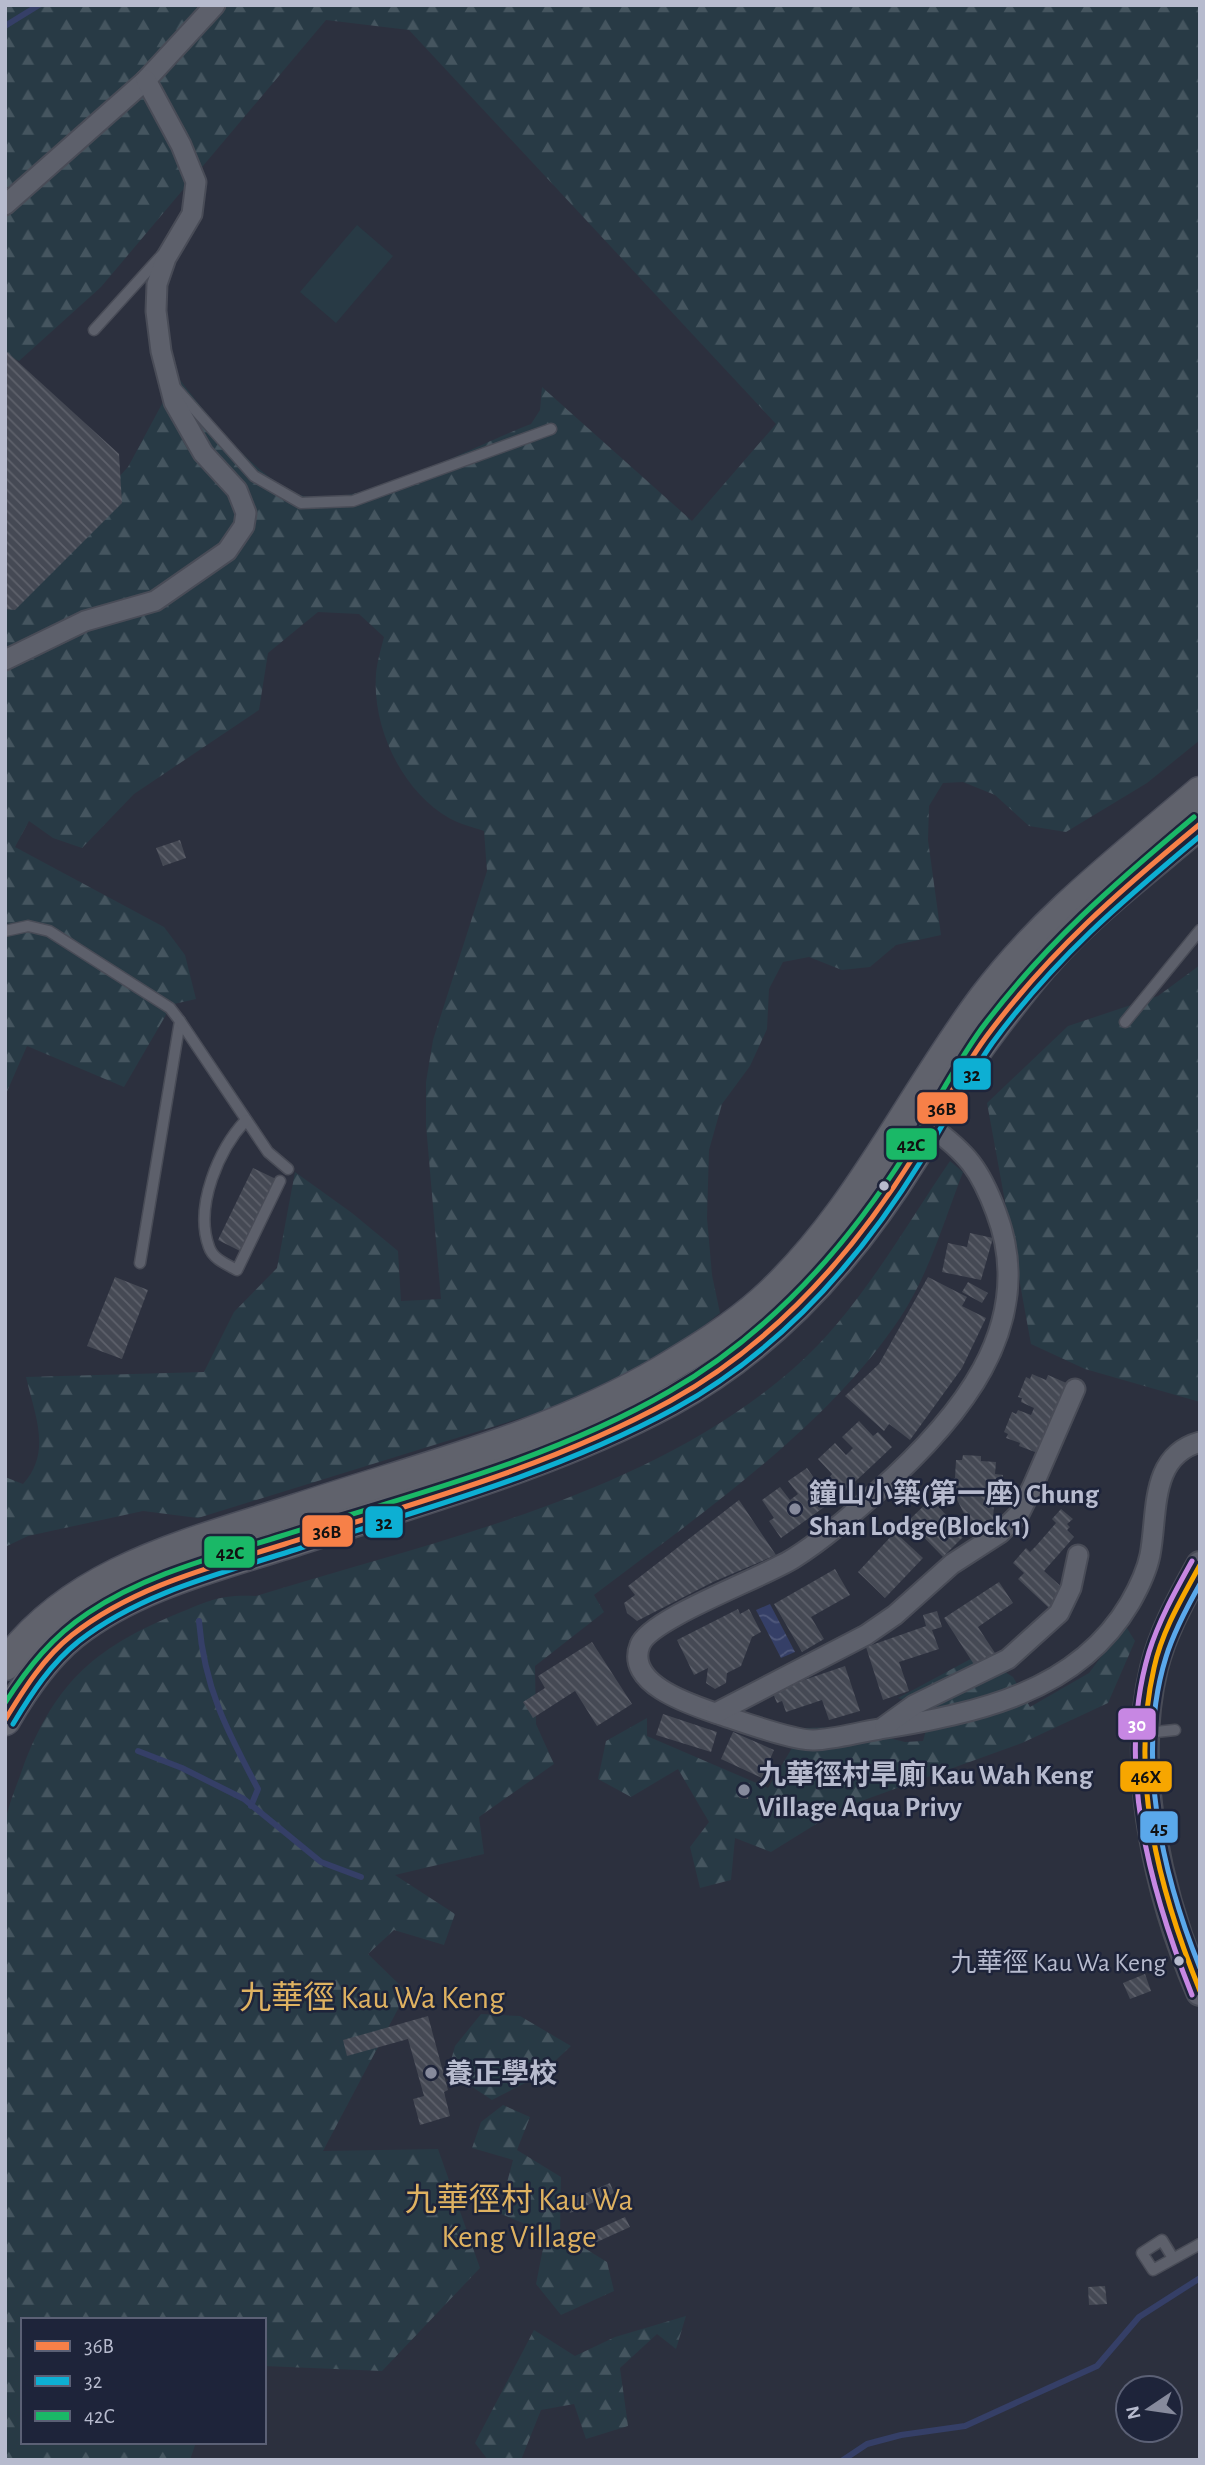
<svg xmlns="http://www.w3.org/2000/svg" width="1205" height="2465" viewBox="0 0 1205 2465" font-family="'Alegreya Sans','Noto Sans TC',sans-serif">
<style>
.forest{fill:url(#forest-firs)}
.garden{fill:#283a45}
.water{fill:url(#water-waves)}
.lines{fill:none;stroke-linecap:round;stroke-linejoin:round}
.stream{stroke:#353f67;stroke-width:6}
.building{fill:url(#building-back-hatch)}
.lane-casing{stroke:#494c57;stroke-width:13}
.street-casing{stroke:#494c57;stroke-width:23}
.secondary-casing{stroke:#494c57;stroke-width:30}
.primary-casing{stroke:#4a4d5a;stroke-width:33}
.lane{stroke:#5d606b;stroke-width:10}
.street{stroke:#5d606b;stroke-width:19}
.secondary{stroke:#5b5d69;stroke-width:26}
.primary{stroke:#60626c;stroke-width:30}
.bus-1-casing{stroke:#1e243a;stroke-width:10}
.bus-2-casing{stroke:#1e243a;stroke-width:10}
.bus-3-casing{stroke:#1e243a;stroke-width:10}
.bus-4-casing{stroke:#1e243a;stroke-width:10}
.bus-5-casing{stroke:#1e243a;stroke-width:10}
.bus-6-casing{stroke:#1e243a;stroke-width:10}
.bus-1{stroke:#f78048;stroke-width:5}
.bus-2{stroke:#0dafd3;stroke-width:5}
.bus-3{stroke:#1ab867;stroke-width:5}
.bus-4{stroke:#f7a600;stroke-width:5}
.bus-5{stroke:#c787e3;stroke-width:5}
.bus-6{stroke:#5aa8eb;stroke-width:5}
.bus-dot{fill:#b7bbce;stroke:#1e243a;stroke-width:2.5}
.poi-dot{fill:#868a9c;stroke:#1e243a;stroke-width:2.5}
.labels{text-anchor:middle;stroke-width:5;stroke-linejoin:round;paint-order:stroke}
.bus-label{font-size:26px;fill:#b7bbce;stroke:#1e243a;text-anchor:end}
.poi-label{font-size:28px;font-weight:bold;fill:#b7bbce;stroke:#1e243a;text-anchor:start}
.quarter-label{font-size:32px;fill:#dfb261;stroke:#1e243a}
.line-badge{stroke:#1e243a;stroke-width:2.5}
.badge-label{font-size:19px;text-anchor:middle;font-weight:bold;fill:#fff}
.pale-badge-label{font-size:19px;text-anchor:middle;font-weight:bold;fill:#111}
</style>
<defs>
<pattern id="forest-firs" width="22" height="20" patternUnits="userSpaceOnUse" patternTransform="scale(1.75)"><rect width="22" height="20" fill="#283a45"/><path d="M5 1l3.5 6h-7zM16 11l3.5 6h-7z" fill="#45555f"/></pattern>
<pattern id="water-waves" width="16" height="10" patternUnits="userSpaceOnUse" patternTransform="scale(1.75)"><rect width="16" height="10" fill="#353f67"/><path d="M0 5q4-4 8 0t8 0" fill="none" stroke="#50597c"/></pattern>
<pattern id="building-back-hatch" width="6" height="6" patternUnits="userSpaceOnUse" patternTransform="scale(1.75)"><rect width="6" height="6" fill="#454954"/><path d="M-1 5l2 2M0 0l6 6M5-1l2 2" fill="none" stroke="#5e616b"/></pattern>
</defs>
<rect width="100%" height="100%" fill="#2c303e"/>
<g class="forest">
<path d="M5,5H1200V740L1147,783L1066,832L1029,826L995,795L963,782L943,783L929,806L928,840L941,935L896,945L870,967L842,970L809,957L783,962L769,989L767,1029L750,1066L722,1104L709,1150L707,1218L712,1275L720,1313L678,1346L607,1386L531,1415L198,1518L143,1511L28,1536L5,1547V1477L23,1484C52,1452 35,1416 26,1377L204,1372L234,1312L277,1268L295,1172L352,1213L398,1251L401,1301L441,1299L426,1125V1082L433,1040L487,871L484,831C473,827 459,824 449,818C402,791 372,728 376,674C377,662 381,649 384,637L359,614L318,612L268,653L259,710L134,794L82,848L53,838L29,821L15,847L164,927L185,955L196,999L174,1004L170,1008L124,1087L27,1046L5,1096V600L128,467L177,376C204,411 261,485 304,496C358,510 477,444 531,424L540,410L542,387L692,521L776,424L409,30L326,20L101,287L19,361L5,354Z"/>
<polygon points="1200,965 1200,1402 1085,1369 1031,1344 987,1103 1068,1026 1158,996"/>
<path d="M950,1161L963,1172C944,1221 929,1274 900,1318C826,1429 699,1515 594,1595L604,1612L535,1666L536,1724L554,1764L479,1817L484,1854L395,1875L455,1914L444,1945L394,1930L368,1954L407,1992L323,2151L438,2149L480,2268L382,2371L264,2366V2320H23V2442H196L190,2460H5V1826C7,1807 16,1788 22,1770C53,1686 92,1649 174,1615C208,1601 220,1594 256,1596C437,1540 648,1496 794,1368C858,1312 902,1231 950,1161Z"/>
<polygon points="1125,1625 1135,1641 1108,1703 1022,1743 842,1808 771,1852 735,1838 731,1880 700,1888 690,1847 709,1822 678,1769 631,1797 598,1779 606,1741 647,1718 647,1736 768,1788 804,1728 845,1727 905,1742 923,1741 932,1709 898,1698 978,1655 1013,1677 1030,1707 1089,1673"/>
<polygon points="481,2014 520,2016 571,2046 539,2076 492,2100 448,2071 455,2046"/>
<polygon points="503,2105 530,2117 517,2150 561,2177 560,2233 607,2262 614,2291 561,2315 536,2284 546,2233 499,2213 513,2160 472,2148 481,2122"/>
<polygon points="686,2316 676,2349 657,2334 620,2368 628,2426 586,2439 574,2404 541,2410 521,2460 488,2460 475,2443 534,2330 575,2356 615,2337"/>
</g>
<polygon class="garden" points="357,225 393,256 336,323 300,292"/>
<polygon class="water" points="770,1604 795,1652 781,1658 756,1610"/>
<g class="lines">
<g class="stream">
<polyline points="5,26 39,5"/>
<path d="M199,1621C204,1687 227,1731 258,1789L251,1806"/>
<polyline points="138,1751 182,1768 244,1799 321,1862 361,1877"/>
<polyline points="843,2460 867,2444 901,2435 965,2426 1097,2366 1139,2317 1200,2278"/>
</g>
</g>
<g class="building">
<polygon points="5,350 119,454 122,503 15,610 5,609"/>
<polygon points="180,840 186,858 163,866 156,848"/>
<polygon points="253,1168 276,1179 240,1251 218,1240"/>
<polygon points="970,1233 993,1238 981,1280 942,1272 948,1243 967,1247"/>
<polygon points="115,1277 148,1290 122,1359 87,1346"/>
<polygon points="928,1277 967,1297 962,1306 986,1318 962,1368 910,1440 889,1424 884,1431 845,1396 879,1364"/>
<polygon points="968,1282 988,1293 982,1303 962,1292"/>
<polygon points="1032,1374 1046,1380 1048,1375 1071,1385 1066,1397 1061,1395 1056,1407 1061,1410 1043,1455 1019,1446 1020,1443 1006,1438 1008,1434 1004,1432 1012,1412 1016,1414 1018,1410 1031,1415 1034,1408 1021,1402 1022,1398 1018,1397 1026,1377 1030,1379"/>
<polygon points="859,1421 873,1436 878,1432 892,1447 842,1494 828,1479 832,1474 818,1459 835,1443 846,1455 853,1448 842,1437"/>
<polygon points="963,1455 981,1456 981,1461 996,1462 995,1474 1003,1475 1002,1504 994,1504 993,1520 973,1531 948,1482 955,1478 956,1460 962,1460"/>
<polygon points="807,1468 819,1485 825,1481 837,1498 781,1538 769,1521 774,1518 762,1500 780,1487 790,1500 798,1494 788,1481"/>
<polygon points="931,1499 965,1535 943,1557 908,1521"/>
<polygon points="739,1500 776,1555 713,1582 637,1621 627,1613 624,1603 635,1595 628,1586"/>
<polygon points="1061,1509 1073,1519 1067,1524 1070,1527 1067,1530 1074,1537 1044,1571 1065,1590 1049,1608 1018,1579 1024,1573 1013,1563 1026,1548 1030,1552 1036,1546 1056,1523 1052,1519"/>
<polygon points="895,1532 923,1558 885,1598 858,1572"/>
<polygon points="835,1569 850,1595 811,1617 824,1639 802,1652 774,1604"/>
<polygon points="999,1582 1013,1603 978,1627 995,1653 975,1666 944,1618"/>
<polygon points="738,1609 740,1614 749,1609 761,1632 752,1637 741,1666 727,1673 726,1683 715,1689 706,1683 708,1668 694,1675 677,1640"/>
<polygon points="937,1611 942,1627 932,1630 939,1649 899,1662 909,1691 883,1700 866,1647 926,1626 923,1615"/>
<polygon points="592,1642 632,1704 597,1726 575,1691 533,1718 523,1702 545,1688 538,1676"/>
<polygon points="845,1666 860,1711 829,1720 822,1700 786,1712 782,1701 777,1703 772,1691"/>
<polygon points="663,1714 717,1732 711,1752 656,1735"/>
<polygon points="733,1732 774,1750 762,1778 721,1759"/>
<polygon points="742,1782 750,1783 748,1799 739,1798"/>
<polygon points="1145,1974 1151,1991 1130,1999 1123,1983"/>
<polygon points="428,2016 448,2090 444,2092 450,2116 420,2125 413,2099 424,2096 408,2039 347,2056 343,2040"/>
<polygon points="610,2183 614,2193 570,2213 565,2202"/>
<polygon points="625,2217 630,2227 588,2246 583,2236"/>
<polygon points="1105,2286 1107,2304 1089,2305 1088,2287"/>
</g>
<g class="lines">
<defs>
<g id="lane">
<polyline points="94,330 162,255"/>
<polyline points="173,385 254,476 301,503 353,501 551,429"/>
<polyline points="5,931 28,926 49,931 170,1008 180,1021 140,1263"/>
<polyline points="180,1021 268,1152 288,1169"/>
<polyline points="1125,1022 1200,930"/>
<path d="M246,1120C219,1149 194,1206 209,1247C213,1259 226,1264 237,1270L280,1181"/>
<polyline points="1146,1733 1175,1730"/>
<polyline points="1173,2258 1162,2240 1142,2253 1153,2270 1200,2244"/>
</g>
<g id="street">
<polyline points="5,205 146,80 215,5"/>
<polyline points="5,660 85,621 155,601 227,551 244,526 246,513 237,490 203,453 174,402 161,351 156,311 157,284 166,258 192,214 196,182 181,145 146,80"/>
<path d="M930,1126C967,1153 980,1169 996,1212C1040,1327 956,1422 876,1493C850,1516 824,1539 794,1558C765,1577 650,1618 640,1645C624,1685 695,1706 721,1715C743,1722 794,1741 814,1740C836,1739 859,1732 880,1729C976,1713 1077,1693 1130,1603C1138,1589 1147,1570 1150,1555C1158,1513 1149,1456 1200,1442"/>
<polyline points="716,1713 866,1635 895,1615 952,1564 1000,1533 1019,1514 1032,1488 1075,1389"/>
<polyline points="885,1726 914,1705 1008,1659 1059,1613 1071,1588 1078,1555"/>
</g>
<path id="secondary" d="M1200,1565C1182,1598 1163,1631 1154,1668C1129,1771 1159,1897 1200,1992"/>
<g id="primary">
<path d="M5,1665C72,1570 193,1543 297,1509C420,1468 550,1437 662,1371C697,1350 733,1328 763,1301C857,1216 909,1098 984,998C1044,918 1124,857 1200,792"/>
<path d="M5,1720C23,1689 44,1658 72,1635C132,1587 213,1567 285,1544C415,1501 549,1466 670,1401C774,1345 852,1256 914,1156C926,1137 935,1115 947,1095C971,1056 1000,1018 1029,982C1077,921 1141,874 1200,824"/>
</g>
</defs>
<use href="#lane" class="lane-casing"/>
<use href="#street" class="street-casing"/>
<use href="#secondary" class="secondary-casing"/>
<use href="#primary" class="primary-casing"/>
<use href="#lane" class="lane"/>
<use href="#street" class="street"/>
<use href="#secondary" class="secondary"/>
<use href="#primary" class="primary"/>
<defs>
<path id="bus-1" d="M5,1720C24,1689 44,1657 72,1635C134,1586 212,1567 285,1544C415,1503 550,1467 670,1401C773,1344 852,1255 914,1156C939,1117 958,1075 986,1037C1050,951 1118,892 1200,824"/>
<path id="bus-2" d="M13,1724C31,1694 51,1663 79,1641C141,1593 219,1574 291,1551C420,1510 554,1474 674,1409C779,1352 859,1261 921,1161C946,1121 966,1080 993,1042C1055,958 1121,902 1200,836"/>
<path id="bus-3" d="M5,1703C28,1667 53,1636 88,1613C146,1574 215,1557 281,1536C411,1495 551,1460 670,1391C769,1334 845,1249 906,1153C932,1111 953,1068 982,1028C1046,943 1113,885 1194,817"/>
<path id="bus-4" d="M1200,1565C1182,1598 1162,1631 1154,1668C1129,1777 1159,1890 1200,1991"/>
<path id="bus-5" d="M1192,1995C1150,1890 1115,1765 1149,1652C1159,1620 1176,1590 1192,1561"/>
<path id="bus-6" d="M1200,1584C1187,1607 1174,1631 1166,1657C1135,1757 1162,1874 1200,1968"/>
</defs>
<use href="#bus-1" class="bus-1-casing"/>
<use href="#bus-2" class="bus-2-casing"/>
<use href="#bus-3" class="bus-3-casing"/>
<use href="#bus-4" class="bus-4-casing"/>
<use href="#bus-5" class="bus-5-casing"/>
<use href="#bus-6" class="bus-6-casing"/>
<use href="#bus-1" class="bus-1"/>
<use href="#bus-2" class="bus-2"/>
<use href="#bus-3" class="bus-3"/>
<use href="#bus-4" class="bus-4"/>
<use href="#bus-5" class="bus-5"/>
<use href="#bus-6" class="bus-6"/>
</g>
<g class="bus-dot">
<circle cx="884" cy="1186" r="6"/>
<circle cx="1179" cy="1961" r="6"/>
</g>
<g class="poi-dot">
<circle cx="795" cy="1509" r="7"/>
<circle cx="744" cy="1790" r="7"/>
<circle cx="431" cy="2073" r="7"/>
</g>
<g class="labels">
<g class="bus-label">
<text x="1166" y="1971">九華徑 Kau Wa Keng</text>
</g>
<g class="poi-label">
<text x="809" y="1503">鐘山小築(第一座) Chung<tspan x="809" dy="32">Shan Lodge(Block 1)</tspan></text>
<text x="758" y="1784">九華徑村旱廁 Kau Wah Keng<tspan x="758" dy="32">Village Aqua Privy</tspan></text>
<text x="445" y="2083">養正學校</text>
</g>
<g class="quarter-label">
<text x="372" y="2008">九華徑 Kau Wa Keng</text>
<text x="519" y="2210">九華徑村 Kau Wa<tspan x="519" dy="37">Keng Village</tspan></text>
</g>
</g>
<g class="line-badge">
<rect x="952" y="1057" width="40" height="34" rx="7" fill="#0dafd3"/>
<rect x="916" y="1091" width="53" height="34" rx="7" fill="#f78048"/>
<rect x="885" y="1127" width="53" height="34" rx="7" fill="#1ab867"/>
<rect x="364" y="1505" width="40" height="34" rx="7" fill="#0dafd3"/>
<rect x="301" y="1514" width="53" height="34" rx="7" fill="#f78048"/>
<rect x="203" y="1535" width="53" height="34" rx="7" fill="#1ab867"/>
<rect x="1117" y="1707" width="40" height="34" rx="7" fill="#c787e3"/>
<rect x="1119" y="1760" width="54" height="33" rx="7" fill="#f7a600"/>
<rect x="1139" y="1810" width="40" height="34" rx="7" fill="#5aa8eb"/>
</g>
<g class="badge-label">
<text x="1137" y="1731">30</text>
</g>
<g class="pale-badge-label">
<text x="972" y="1081">32</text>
<text x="942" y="1115">36B</text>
<text x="911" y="1151">42C</text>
<text x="384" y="1529">32</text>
<text x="327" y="1538">36B</text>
<text x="230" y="1559">42C</text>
<text x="1146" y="1783">46X</text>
<text x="1159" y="1834">45</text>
</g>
<rect width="1205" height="2465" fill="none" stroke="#b7bbce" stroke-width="14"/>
<rect x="21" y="2318" width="245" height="126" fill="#1e243a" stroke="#5b6075" stroke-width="2"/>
<rect x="35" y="2341" width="35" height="10" fill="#f78048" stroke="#5b6075" stroke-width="2"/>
<text x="84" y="2353" font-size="21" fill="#b7bbce">36B</text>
<rect x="35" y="2376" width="35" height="10" fill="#0dafd3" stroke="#5b6075" stroke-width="2"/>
<text x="84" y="2388" font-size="21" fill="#b7bbce">32</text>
<rect x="35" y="2411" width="35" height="10" fill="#1ab867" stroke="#5b6075" stroke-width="2"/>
<text x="84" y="2423" font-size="21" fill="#b7bbce">42C</text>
<g transform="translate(1149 2409) rotate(257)"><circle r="33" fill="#1e243a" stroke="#5b6075" stroke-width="2"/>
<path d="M0-5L12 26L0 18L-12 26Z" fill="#868a9c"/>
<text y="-10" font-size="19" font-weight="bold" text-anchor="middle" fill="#b7bbce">N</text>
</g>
</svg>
